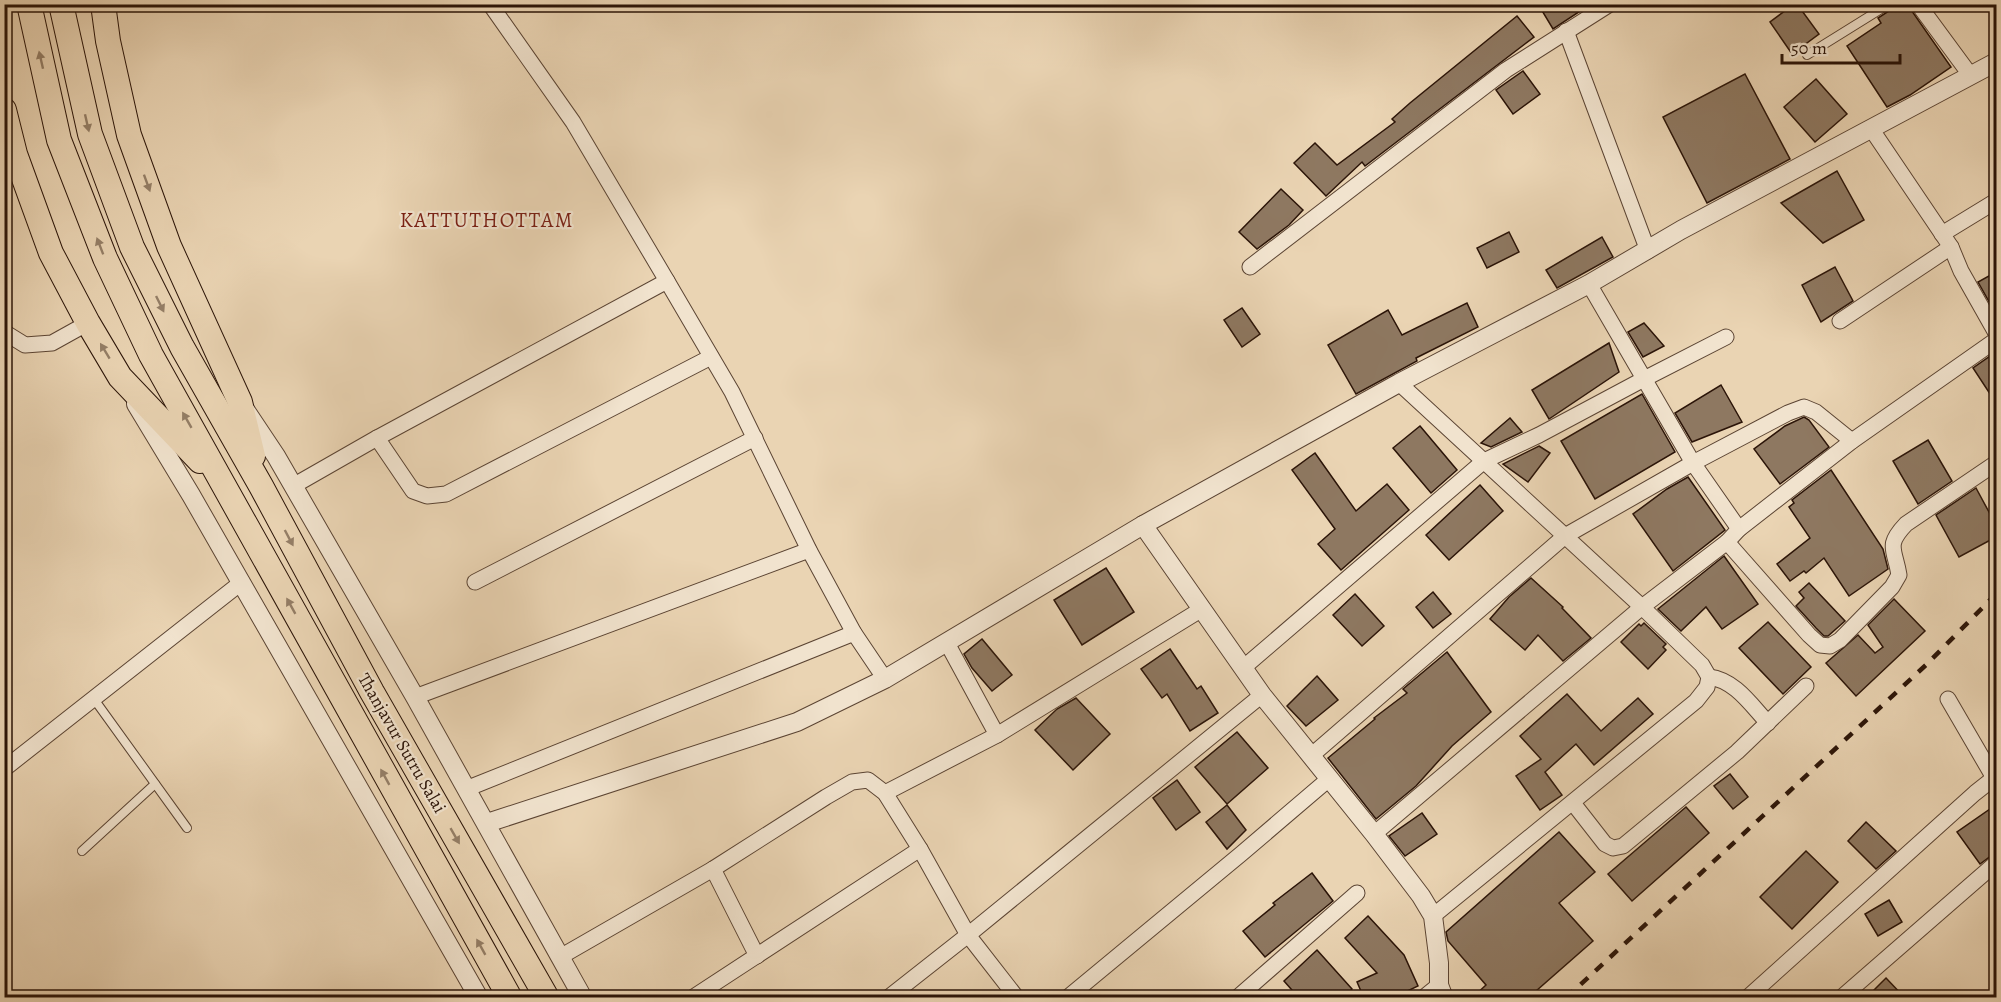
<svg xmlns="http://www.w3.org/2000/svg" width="2001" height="1002" viewBox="0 0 2001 1002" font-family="Alegreya,serif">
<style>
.building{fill:#8e7861;stroke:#2b1408;stroke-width:1.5}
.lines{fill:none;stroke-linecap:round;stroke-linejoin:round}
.service-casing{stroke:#5b4433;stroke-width:10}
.minor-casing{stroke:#5b4433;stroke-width:17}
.tertiary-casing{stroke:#5b4433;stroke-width:20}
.trunk-casing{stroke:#2b1408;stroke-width:26}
.service{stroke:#f1e3ce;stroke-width:8}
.minor{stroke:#f1e3ce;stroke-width:15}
.tertiary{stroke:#f1e3ce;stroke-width:18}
.trunk{stroke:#ead4b3;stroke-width:24}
.rail{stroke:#2b1408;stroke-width:4.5;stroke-dasharray:10 10;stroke-linecap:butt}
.oneway{fill:#947e66}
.labels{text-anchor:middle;stroke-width:4.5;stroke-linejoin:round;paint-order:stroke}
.street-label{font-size:18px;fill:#2b1408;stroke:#f1e3ce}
.quarter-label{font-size:21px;letter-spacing:1.5px;fill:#7a1f14;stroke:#f1e3ce}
</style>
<rect width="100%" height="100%" fill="#ead4b3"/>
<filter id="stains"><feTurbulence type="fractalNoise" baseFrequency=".00333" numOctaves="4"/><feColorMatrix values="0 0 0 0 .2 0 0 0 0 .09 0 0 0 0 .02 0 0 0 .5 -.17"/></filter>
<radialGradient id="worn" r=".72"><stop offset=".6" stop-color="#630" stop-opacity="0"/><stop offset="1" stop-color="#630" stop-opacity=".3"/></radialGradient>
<g class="building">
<polygon points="1538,4 1591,4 1553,29"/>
<polygon points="1794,4 1797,4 1819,34 1792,54 1770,22"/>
<polygon points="1895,4 1907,4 1951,67 1910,95 1887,107 1847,46 1881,23 1878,18 1892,9"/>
<polygon points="1517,16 1534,37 1365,166 1362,162 1326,196 1294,163 1315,143 1337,165 1395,122 1392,119 1410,103"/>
<polygon points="1523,71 1540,94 1513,114 1496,90"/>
<polygon points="1745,74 1790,159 1707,203 1663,117"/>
<polygon points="1816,79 1847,114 1815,142 1784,107"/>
<polygon points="1837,171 1864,220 1823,243 1781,203"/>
<polygon points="1281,189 1303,210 1289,225 1257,249 1239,232"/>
<polygon points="1509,232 1519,252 1487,268 1477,248"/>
<polygon points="1602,237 1613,257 1557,288 1546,270"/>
<polygon points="1835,267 1853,301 1821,322 1802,285"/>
<polygon points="1996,272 1996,314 1978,282"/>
<polygon points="1467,303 1478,327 1416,358 1417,361 1356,394 1328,345 1388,310 1402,335"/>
<polygon points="1242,308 1260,334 1242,347 1224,320"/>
<polygon points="1644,323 1664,346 1643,357 1628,332"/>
<polygon points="1609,343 1619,372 1549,419 1532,390"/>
<polygon points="1996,352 1996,403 1973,368"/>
<polygon points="1721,385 1742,422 1692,442 1675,413"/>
<polygon points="1642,394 1675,452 1595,499 1561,441"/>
<polygon points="1804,417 1809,420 1829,447 1780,484 1754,449 1785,426"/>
<polygon points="1510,418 1522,432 1491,447 1481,443"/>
<polygon points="1420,426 1457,470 1431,493 1393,448"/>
<polygon points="1928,440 1952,481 1918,504 1893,461"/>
<polygon points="1539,446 1550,453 1528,482 1503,464"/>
<polygon points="1315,453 1356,511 1387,484 1409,510 1341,570 1318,544 1335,529 1292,470"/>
<polygon points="1831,470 1883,549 1888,569 1849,596 1824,558 1806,573 1804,571 1790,581 1777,564 1810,538 1789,507 1794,503 1792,500"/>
<polygon points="1688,477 1725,530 1673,571 1633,514 1667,489"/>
<polygon points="1480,485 1503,511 1449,560 1426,535"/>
<polygon points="1976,488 1996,525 1996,537 1959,557 1936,515"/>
<polygon points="1724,556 1758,604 1722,629 1706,607 1681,631 1658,609"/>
<polygon points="1106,568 1134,612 1082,645 1054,600"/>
<polygon points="1531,578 1563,607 1562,608 1591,638 1563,661 1538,635 1525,650 1490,619 1509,597"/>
<polygon points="1809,583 1845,621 1828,636 1824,636 1816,628 1796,606 1804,598 1799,592"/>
<polygon points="1433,592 1451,614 1433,628 1416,607"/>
<polygon points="1355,594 1384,626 1362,646 1333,615"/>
<polygon points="1894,599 1925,631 1856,696 1826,663 1858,635 1875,653 1883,647 1868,625"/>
<polygon points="1768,622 1811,667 1783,694 1739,648"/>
<polygon points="1644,623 1666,644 1663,647 1666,650 1648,669 1621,642 1639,624 1641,626"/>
<polygon points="982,639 1012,675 992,691 972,668 964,654"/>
<polygon points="1170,649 1197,689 1201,686 1218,713 1190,731 1167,694 1162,698 1141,669"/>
<polygon points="1447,652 1491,712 1452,746 1416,786 1376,819 1328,758 1375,719 1374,718 1407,693 1403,689"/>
<polygon points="1317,676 1338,700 1306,726 1287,706"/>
<polygon points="1567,694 1601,731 1638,698 1653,714 1594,765 1576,744 1545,772 1562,795 1540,810 1516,776 1541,759 1520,736"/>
<polygon points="1076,698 1110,734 1073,770 1035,730 1057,709"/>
<polygon points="1237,732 1268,768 1227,804 1195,767"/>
<polygon points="1730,774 1748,797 1733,809 1714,786"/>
<polygon points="1177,780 1200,812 1176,830 1153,798"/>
<polygon points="1227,805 1246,830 1227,849 1206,822"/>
<polygon points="1686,807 1709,833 1632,901 1608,874"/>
<polygon points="1990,809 1996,817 1996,852 1980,864 1957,832"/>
<polygon points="1422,813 1437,834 1405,856 1389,836"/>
<polygon points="1866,822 1896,851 1876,869 1848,841"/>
<polygon points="1559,832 1595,872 1559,903 1593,941 1528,998 1472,998 1486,985 1448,941 1446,932"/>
<polygon points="1806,851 1838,882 1792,929 1760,897"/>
<polygon points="1312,873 1333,901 1265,957 1243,931 1275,905 1273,903"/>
<polygon points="1889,900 1902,922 1878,936 1865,914"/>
<polygon points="1368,916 1404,955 1418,986 1393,998 1364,998 1357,982 1377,973 1345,938"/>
<polygon points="1317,950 1352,989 1343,998 1299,998 1284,981"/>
<polygon points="1886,978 1905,998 1866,998"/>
</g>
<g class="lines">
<defs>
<g id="service">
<polyline points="1807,55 1889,4"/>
<polyline points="94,699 187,828"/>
<polyline points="82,851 155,784"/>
</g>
<g id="minor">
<polyline points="490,4 573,122 667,281 732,392 809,550 854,633 885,679"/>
<polyline points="1918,4 1971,76"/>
<polyline points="1566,31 1648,251"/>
<polyline points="1872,130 1951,247 1961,271 1996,333"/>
<polyline points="1942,234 1996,201"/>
<polyline points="1250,267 1506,70 1610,4"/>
<polyline points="1589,284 1693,463 1739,529"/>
<polyline points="1840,321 1951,247"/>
<polyline points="4,332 25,345 52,343 88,323"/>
<polyline points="1399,383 1642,607 1702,665 1709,677 1707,687 1696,701 1433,916"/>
<polyline points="377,438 413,491 427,496 446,494 711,357"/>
<polyline points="293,486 377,438 667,281"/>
<path d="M1727,542L1809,635L1820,645L1830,646L1840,640L1892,587L1899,575C1895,549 1885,546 1906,524L1996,463"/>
<polyline points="475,582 755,438"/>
<polyline points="947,643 997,735"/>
<polyline points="1243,668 1484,461 1539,435 1644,379 1726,337"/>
<path d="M1709,677C1735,680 1751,705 1768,723"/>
<polyline points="415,697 809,550"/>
<polyline points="1948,699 1994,778"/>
<polyline points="1312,755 1565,536 1693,463 1788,413 1804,407 1816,412 1852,441"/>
<polyline points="4,769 242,582"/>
<polyline points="466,789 854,633"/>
<polyline points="885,793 997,735 1202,609"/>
<polyline points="1573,803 1605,844 1613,848 1623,846 1737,752 1806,686"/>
<polyline points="1374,834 1642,607 1727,542 1739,529 1852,441 1996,340"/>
<polyline points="713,869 757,956"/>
<polyline points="560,957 713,869 826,797 852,782 868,780 885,793 920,849 968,935 1017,998"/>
<polyline points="692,998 920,849"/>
<polyline points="888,998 968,935 1262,695"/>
<polyline points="1067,998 1241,854 1330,778"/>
<polyline points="1237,998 1357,893"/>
<polyline points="1423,998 1439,985"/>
<polyline points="1747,998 1975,793 1994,778 1996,781"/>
<polyline points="1841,998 1996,863"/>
</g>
<g id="tertiary">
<polyline points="136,404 191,495 479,998"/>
<polyline points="246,411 276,456 415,697 583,998"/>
<polyline points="1143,525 1262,695 1374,834 1421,896 1433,916 1439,963 1439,985 1444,998"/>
<polyline points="487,823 797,722 885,679 1143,525 1399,383 1589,284 1681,230 1996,62"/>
</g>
<g id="trunk">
<polyline points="29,4 59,140 105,258 151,355 510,998"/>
<polyline points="61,4 90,134 132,247 182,347 261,486 372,692 547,998"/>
<polyline points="103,4 108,41 129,135 169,246 240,402 253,456"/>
<polyline points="4,110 15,154 51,253 88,323 120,377 200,461"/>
</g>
</defs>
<use href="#service" class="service-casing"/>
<use href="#minor" class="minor-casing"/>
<use href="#tertiary" class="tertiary-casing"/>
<use href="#trunk" class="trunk-casing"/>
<use href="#service" class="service"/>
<use href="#minor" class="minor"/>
<use href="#tertiary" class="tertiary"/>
<use href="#trunk" class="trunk"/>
<polyline class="rail" points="1566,998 1927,664 1996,594"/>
</g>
<defs><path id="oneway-solid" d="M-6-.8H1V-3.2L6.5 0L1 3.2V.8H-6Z" transform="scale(1.5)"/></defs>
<g class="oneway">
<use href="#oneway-solid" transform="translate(41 60) rotate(-103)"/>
<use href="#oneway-solid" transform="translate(87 123) rotate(77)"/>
<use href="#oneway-solid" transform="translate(147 183) rotate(70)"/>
<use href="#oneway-solid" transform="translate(100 246) rotate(-111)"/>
<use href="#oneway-solid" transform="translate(160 304) rotate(64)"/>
<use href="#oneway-solid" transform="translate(105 351) rotate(-121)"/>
<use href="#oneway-solid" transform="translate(187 420) rotate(-120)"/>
<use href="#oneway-solid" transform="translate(289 538) rotate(62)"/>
<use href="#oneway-solid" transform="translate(291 606) rotate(-119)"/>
<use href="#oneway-solid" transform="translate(385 777) rotate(-119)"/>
<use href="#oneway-solid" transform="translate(455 836) rotate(60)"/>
<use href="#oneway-solid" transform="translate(481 947) rotate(-119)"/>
</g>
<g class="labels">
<g class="street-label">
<text transform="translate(402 743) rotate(60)" y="6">Thanjavur Sutru Salai</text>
</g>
<g class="quarter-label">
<text x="487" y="227">KATTUTHOTTAM</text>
</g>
</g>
<rect width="2001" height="1002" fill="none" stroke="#ead4b3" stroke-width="24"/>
<rect x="6" y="6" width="1989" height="990" fill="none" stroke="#2b1408" stroke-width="3"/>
<rect x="12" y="12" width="1977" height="978" fill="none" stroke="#2b1408" stroke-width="1.5"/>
<path d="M1782 54v9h118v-9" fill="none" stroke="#2b1408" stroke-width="3"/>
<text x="1791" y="54" font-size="18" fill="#2b1408" stroke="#f1e3ce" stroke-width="4.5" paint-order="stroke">50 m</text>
<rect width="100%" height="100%" filter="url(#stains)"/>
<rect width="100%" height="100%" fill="url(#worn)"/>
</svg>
